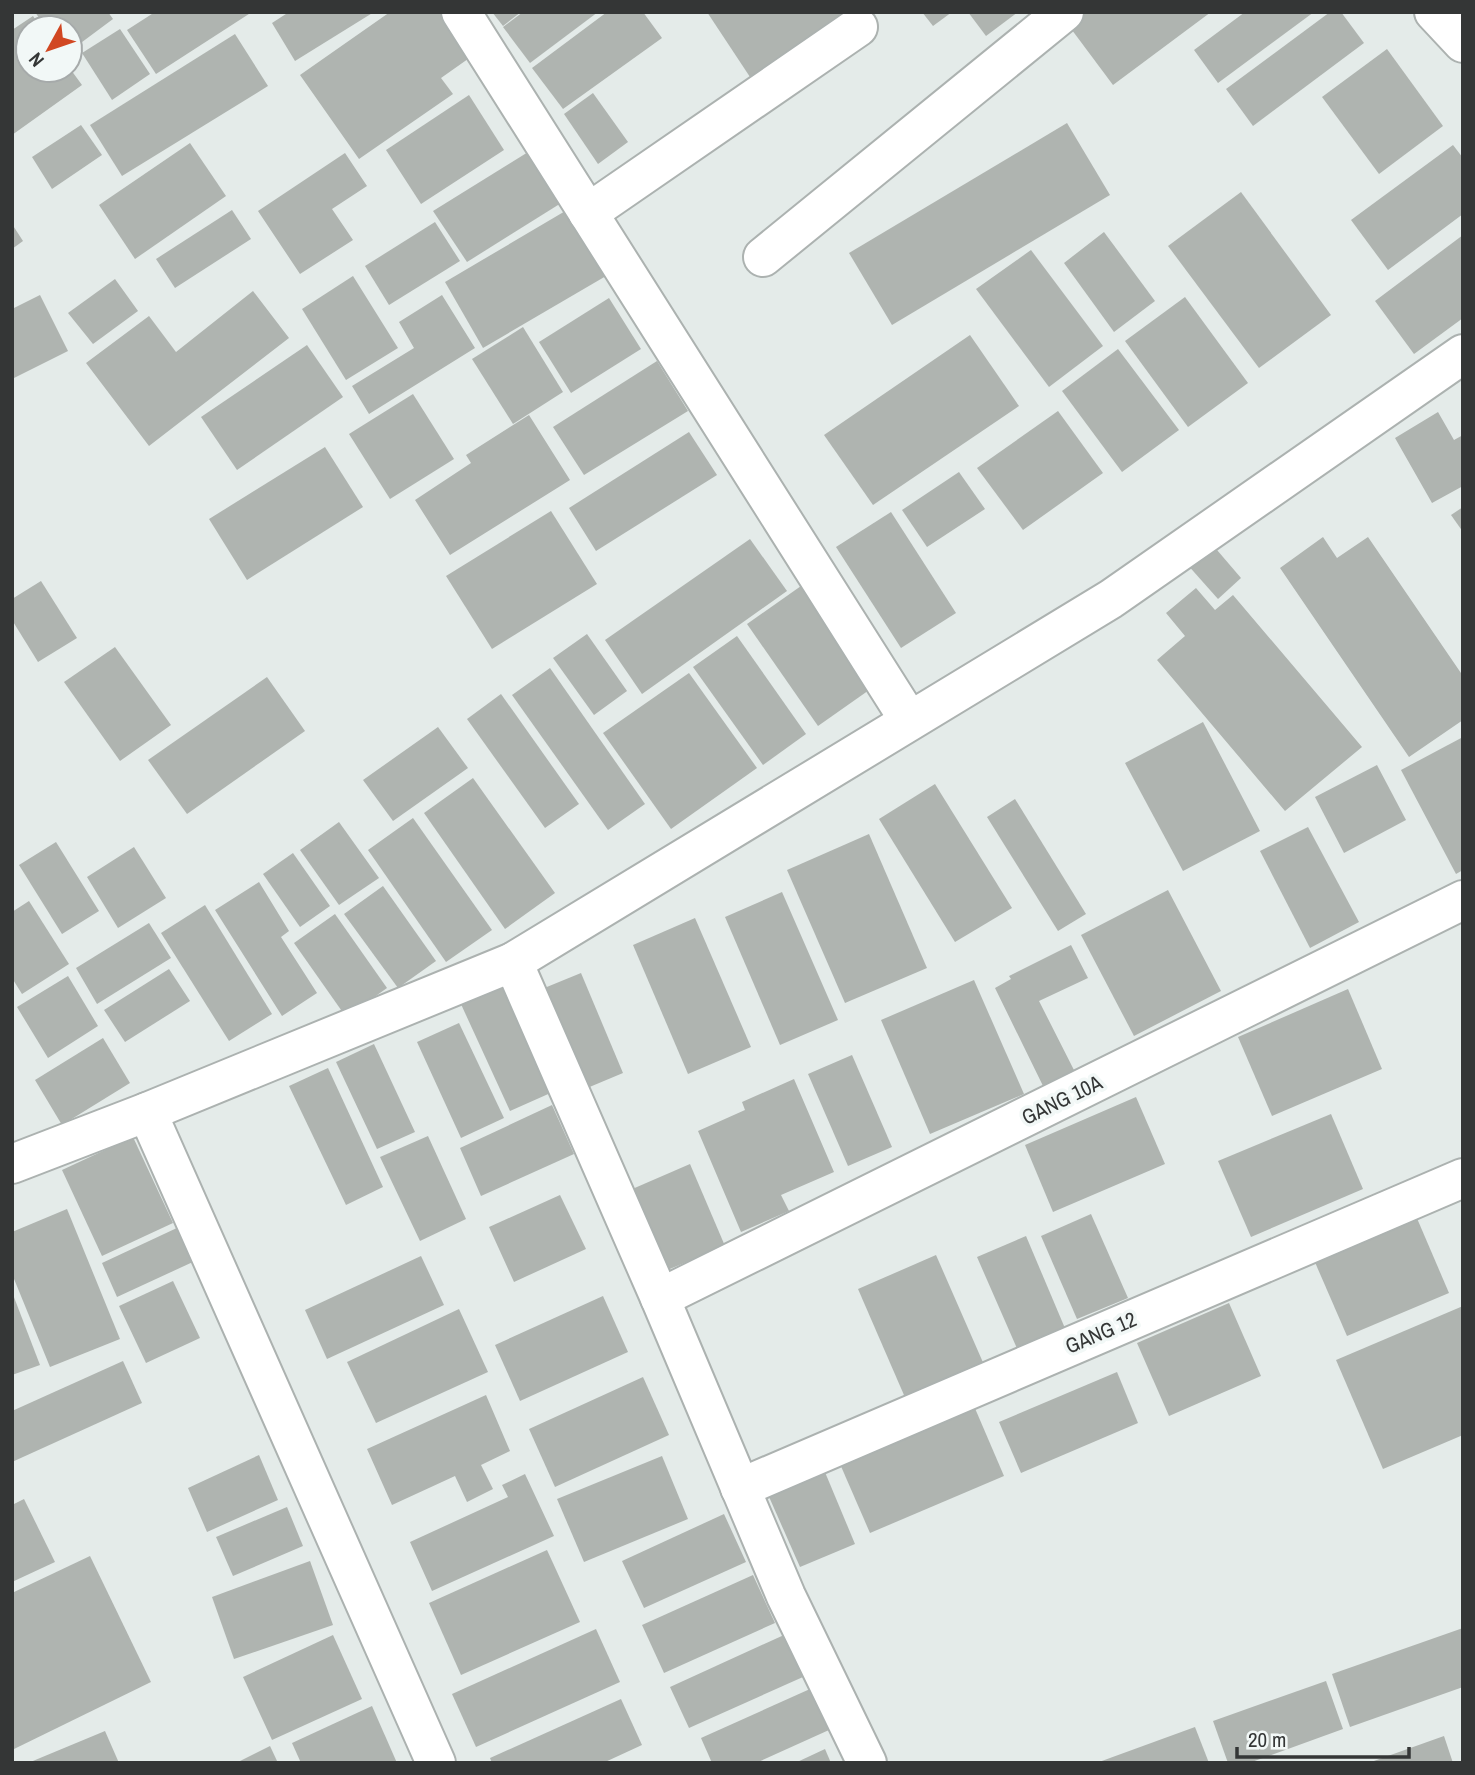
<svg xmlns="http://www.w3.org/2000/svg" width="1475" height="1775" viewBox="0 0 1475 1775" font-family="'Archivo Narrow',sans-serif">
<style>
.building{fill:#afb4b0}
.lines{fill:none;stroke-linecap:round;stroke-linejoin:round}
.minor-casing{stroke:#acb2b0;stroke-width:42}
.highway-casing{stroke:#acb2b0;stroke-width:42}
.minor{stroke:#fff;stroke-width:38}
.highway{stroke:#fff;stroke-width:38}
.labels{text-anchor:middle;stroke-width:7;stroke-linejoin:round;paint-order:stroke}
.street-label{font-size:21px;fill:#343636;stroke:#f2f8f7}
</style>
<rect width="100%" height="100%" fill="#e4ebe9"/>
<g class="building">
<polygon points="35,12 108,12 113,19 70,51 70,28 46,28"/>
<polygon points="155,12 252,12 156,74 127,30"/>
<polygon points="289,12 374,12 295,61 272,23"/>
<polygon points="390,12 446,12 475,54 441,78 453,94 359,159 300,75"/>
<polygon points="492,12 521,12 503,26"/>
<polygon points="523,12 598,12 530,63 503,27"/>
<polygon points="607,12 643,12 662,38 563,109 532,68"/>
<polygon points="707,12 841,12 843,16 750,77"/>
<polygon points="922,12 952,12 933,26"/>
<polygon points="968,12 1018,12 986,36"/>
<polygon points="1078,12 1211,12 1113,85 1066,22"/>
<polygon points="1245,12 1314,12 1218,83 1194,50"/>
<polygon points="1330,12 1341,12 1364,43 1253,126 1226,89"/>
<polygon points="33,16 41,28 28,28 28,70 71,70 82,85 12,135 12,30"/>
<polygon points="120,29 150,74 112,100 82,53"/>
<polygon points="235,34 268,86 122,176 90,125"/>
<polygon points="1387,49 1443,126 1379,174 1322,97"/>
<polygon points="593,93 628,142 598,164 564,114"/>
<polygon points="469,95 504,150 421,204 386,150"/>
<polygon points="1067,123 1110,195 892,325 849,253"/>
<polygon points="81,125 102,155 52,189 32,157"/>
<polygon points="190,143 226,196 135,259 99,205"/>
<polygon points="1453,145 1463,158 1463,214 1388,270 1351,220"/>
<polygon points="533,149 566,200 467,262 433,211"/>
<polygon points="345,153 367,186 332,209 353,240 300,274 258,211"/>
<polygon points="1241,192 1331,315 1259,368 1168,246"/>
<polygon points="232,210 251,239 175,288 156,259"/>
<polygon points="567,210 606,276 483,348 445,282"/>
<polygon points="435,222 460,261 389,305 365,266"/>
<polygon points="12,224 23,241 12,249"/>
<polygon points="1104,232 1155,301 1114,332 1064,263"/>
<polygon points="1463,235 1463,318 1414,354 1375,301"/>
<polygon points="1031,250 1103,346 1049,387 976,289"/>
<polygon points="353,276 398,348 346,380 302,309"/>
<polygon points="115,279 138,311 93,344 68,313"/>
<polygon points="253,291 289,338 149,446 86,363 149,316 176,352"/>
<polygon points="40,295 68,351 12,379 12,309"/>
<polygon points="442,295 475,348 369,414 352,386 414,348 399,322"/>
<polygon points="1185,297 1248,383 1188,427 1125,341"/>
<polygon points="609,298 641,349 571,393 539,342"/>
<polygon points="523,327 563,392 513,424 472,359"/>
<polygon points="970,335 1019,406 873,505 824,435"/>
<polygon points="307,345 343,397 237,470 201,417"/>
<polygon points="1118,349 1179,430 1122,472 1062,391"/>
<polygon points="657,361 688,411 584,475 553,427"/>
<polygon points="413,394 454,459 390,499 349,434"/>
<polygon points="1058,411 1103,473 1023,530 977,468"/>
<polygon points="1438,412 1454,440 1463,435 1463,486 1432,503 1395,438"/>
<polygon points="529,415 570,480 450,555 415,500 471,463 466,455"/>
<polygon points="689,432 717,475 596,551 569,508"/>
<polygon points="325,447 363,507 247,580 209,519"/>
<polygon points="959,472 985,509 927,547 902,510"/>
<polygon points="1463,507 1463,532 1451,515"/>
<polygon points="551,511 597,584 492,649 446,576"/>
<polygon points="891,512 956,613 901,648 836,547"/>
<polygon points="1323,537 1337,558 1368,537 1463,676 1463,720 1409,757 1280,568"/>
<polygon points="750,539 787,591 642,694 605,640"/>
<polygon points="1211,543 1241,578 1218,599 1186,563"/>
<polygon points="41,581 77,638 38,662 12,620 12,599"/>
<polygon points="801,586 872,688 818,726 747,624"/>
<polygon points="1196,588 1215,610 1233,595 1362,747 1285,811 1157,660 1185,636 1166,613"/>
<polygon points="587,634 627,691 594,715 553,658"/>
<polygon points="737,636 806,734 763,765 693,667"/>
<polygon points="115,647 171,725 120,761 64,682"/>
<polygon points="550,668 645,804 608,830 512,695"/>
<polygon points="689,673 757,768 671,829 603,733"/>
<polygon points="267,677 305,731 187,814 148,760"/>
<polygon points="501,694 579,804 545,828 467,719"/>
<polygon points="1203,722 1260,831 1183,871 1125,763"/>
<polygon points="438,727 468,768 393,821 363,780"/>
<polygon points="1463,737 1463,870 1456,874 1401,770"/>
<polygon points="1377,765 1406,820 1344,853 1315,797"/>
<polygon points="473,778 555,893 505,929 424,813"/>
<polygon points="935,784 1012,908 955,942 879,819"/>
<polygon points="1015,799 1086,914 1058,931 987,817"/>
<polygon points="413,818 492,930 446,962 368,850"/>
<polygon points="339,822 379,878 339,905 300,850"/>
<polygon points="1308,827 1359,922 1310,948 1260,851"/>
<polygon points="869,834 927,968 845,1003 787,870"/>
<polygon points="56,842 99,911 62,934 19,865"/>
<polygon points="134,847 166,898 118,928 87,877"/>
<polygon points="293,853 330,906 300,927 263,874"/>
<polygon points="259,882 289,931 281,937 317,993 282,1016 215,910"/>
<polygon points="383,886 436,961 398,988 344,914"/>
<polygon points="1168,890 1221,991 1134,1036 1081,935"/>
<polygon points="782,892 838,1020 780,1045 725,917"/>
<polygon points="29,901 69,964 22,994 12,978 12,912"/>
<polygon points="205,905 272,1014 229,1041 161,933"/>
<polygon points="335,914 387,988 346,1017 294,943"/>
<polygon points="695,918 751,1047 688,1074 633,945"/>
<polygon points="149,923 171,958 97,1004 76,968"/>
<polygon points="1071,945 1088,978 1039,1001 1076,1074 1045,1090 995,988 1011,979 1009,976"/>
<polygon points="169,969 190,1001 125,1042 104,1010"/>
<polygon points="581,973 623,1073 580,1091 537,991"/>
<polygon points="68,976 98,1026 48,1058 17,1007"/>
<polygon points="974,980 1024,1094 930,1134 881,1020"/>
<polygon points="505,982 555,1091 510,1111 460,1002"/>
<polygon points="1348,989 1382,1069 1272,1116 1238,1037"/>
<polygon points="459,1023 504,1118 461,1138 417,1042"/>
<polygon points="103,1038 130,1083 62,1125 35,1080"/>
<polygon points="374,1044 415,1132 377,1149 336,1062"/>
<polygon points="852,1055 892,1147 848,1166 808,1074"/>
<polygon points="328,1068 383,1187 346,1205 289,1086"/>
<polygon points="794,1079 834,1172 781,1195 789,1211 741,1232 698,1131 745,1110 742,1102"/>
<polygon points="1136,1097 1165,1164 1053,1212 1025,1145"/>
<polygon points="552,1105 574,1154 481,1196 460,1148"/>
<polygon points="1331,1114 1363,1189 1251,1237 1218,1161"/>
<polygon points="428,1136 466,1219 420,1241 380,1157"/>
<polygon points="133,1137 173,1223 102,1256 62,1170"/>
<polygon points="690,1164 725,1246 665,1271 630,1190"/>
<polygon points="560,1195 586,1249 514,1282 489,1227"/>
<polygon points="67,1209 120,1339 50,1367 12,1274 12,1232"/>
<polygon points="1091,1214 1128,1298 1077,1319 1041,1236"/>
<polygon points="1416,1216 1449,1293 1347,1336 1314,1260"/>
<polygon points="179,1227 195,1261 117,1297 102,1263"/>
<polygon points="1026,1236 1067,1333 1019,1353 977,1257"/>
<polygon points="936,1255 985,1367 907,1402 858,1289"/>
<polygon points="421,1256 444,1305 327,1359 305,1310"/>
<polygon points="173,1281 200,1338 146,1363 119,1306"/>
<polygon points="12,1292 40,1365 12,1375"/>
<polygon points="603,1296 628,1352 520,1401 495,1345"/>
<polygon points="1229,1303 1261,1376 1169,1416 1137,1343"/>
<polygon points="1463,1306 1463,1435 1383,1469 1336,1360"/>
<polygon points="459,1309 488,1372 376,1423 347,1362"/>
<polygon points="123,1361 142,1403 12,1462 12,1411"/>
<polygon points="1117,1372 1138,1423 1021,1473 999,1422"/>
<polygon points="643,1377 669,1435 555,1487 529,1429"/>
<polygon points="486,1395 510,1451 481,1465 493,1489 467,1502 455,1476 392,1505 367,1449"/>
<polygon points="974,1406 1004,1476 870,1533 840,1464"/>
<polygon points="259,1455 278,1500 207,1532 188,1488"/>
<polygon points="662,1456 688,1519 584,1562 557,1499"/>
<polygon points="822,1465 855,1544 800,1567 766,1490"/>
<polygon points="525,1474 554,1536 432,1591 410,1542 508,1497 502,1485"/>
<polygon points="24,1499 55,1562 12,1582 12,1505"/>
<polygon points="287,1507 303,1546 233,1576 216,1537"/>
<polygon points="724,1514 746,1562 644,1608 622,1561"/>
<polygon points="547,1550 580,1622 461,1675 429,1603"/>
<polygon points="90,1556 151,1682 12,1750 12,1593"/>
<polygon points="310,1561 333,1625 234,1659 212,1597"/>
<polygon points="753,1575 775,1623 664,1673 642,1625"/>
<polygon points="1463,1628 1463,1687 1350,1727 1332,1674"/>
<polygon points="596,1629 620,1682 476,1747 452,1694"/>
<polygon points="333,1635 362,1699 272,1740 243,1677"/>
<polygon points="784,1635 803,1677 689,1728 670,1687"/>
<polygon points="1326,1681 1343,1729 1249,1763 1228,1763 1213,1721"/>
<polygon points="810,1689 829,1730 756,1763 712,1763 701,1738"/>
<polygon points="621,1699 642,1745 603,1763 492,1763 490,1758"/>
<polygon points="372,1706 397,1763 301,1763 292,1743"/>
<polygon points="1195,1727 1209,1763 1099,1763 1099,1762"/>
<polygon points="105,1731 119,1763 28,1763"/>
<polygon points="1444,1736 1453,1763 1371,1763 1371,1762"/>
<polygon points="270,1746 278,1763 236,1763"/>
<polygon points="825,1749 831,1763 795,1763"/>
</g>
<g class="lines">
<defs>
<g id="minor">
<polyline points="461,12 909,720"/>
<polyline points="588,213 858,27"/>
<polyline points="763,257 1064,12"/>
<polyline points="513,962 660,1298 786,1596 867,1763"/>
<polyline points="147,1112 436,1763"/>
<polyline points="12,1164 147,1112 513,962 1111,599 1463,354"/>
<polyline points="660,1298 1463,900"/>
<polyline points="740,1488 1463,1178"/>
</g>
<polyline id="highway" points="1434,12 1463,43"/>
</defs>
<use href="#minor" class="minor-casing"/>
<use href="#highway" class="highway-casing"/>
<use href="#minor" class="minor"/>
<use href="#highway" class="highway"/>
</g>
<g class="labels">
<g class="street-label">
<text transform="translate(1062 1100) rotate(-26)" y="7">GANG 10A</text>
<text transform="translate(1101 1333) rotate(-23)" y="7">GANG 12</text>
</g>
</g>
<rect width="1475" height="1775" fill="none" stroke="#343636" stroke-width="28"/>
<g transform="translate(49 49) rotate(230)"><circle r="33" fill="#f2f8f7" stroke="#a6aaaa" stroke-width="2"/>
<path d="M0-5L12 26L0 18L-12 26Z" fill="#d14722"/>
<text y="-10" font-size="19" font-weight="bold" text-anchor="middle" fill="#343636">N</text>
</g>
<path d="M1237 1747v10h172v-10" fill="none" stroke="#343636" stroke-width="3.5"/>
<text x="1248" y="1747" font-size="21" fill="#343636" stroke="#f2f8f7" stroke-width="5" paint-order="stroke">20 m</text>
</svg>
